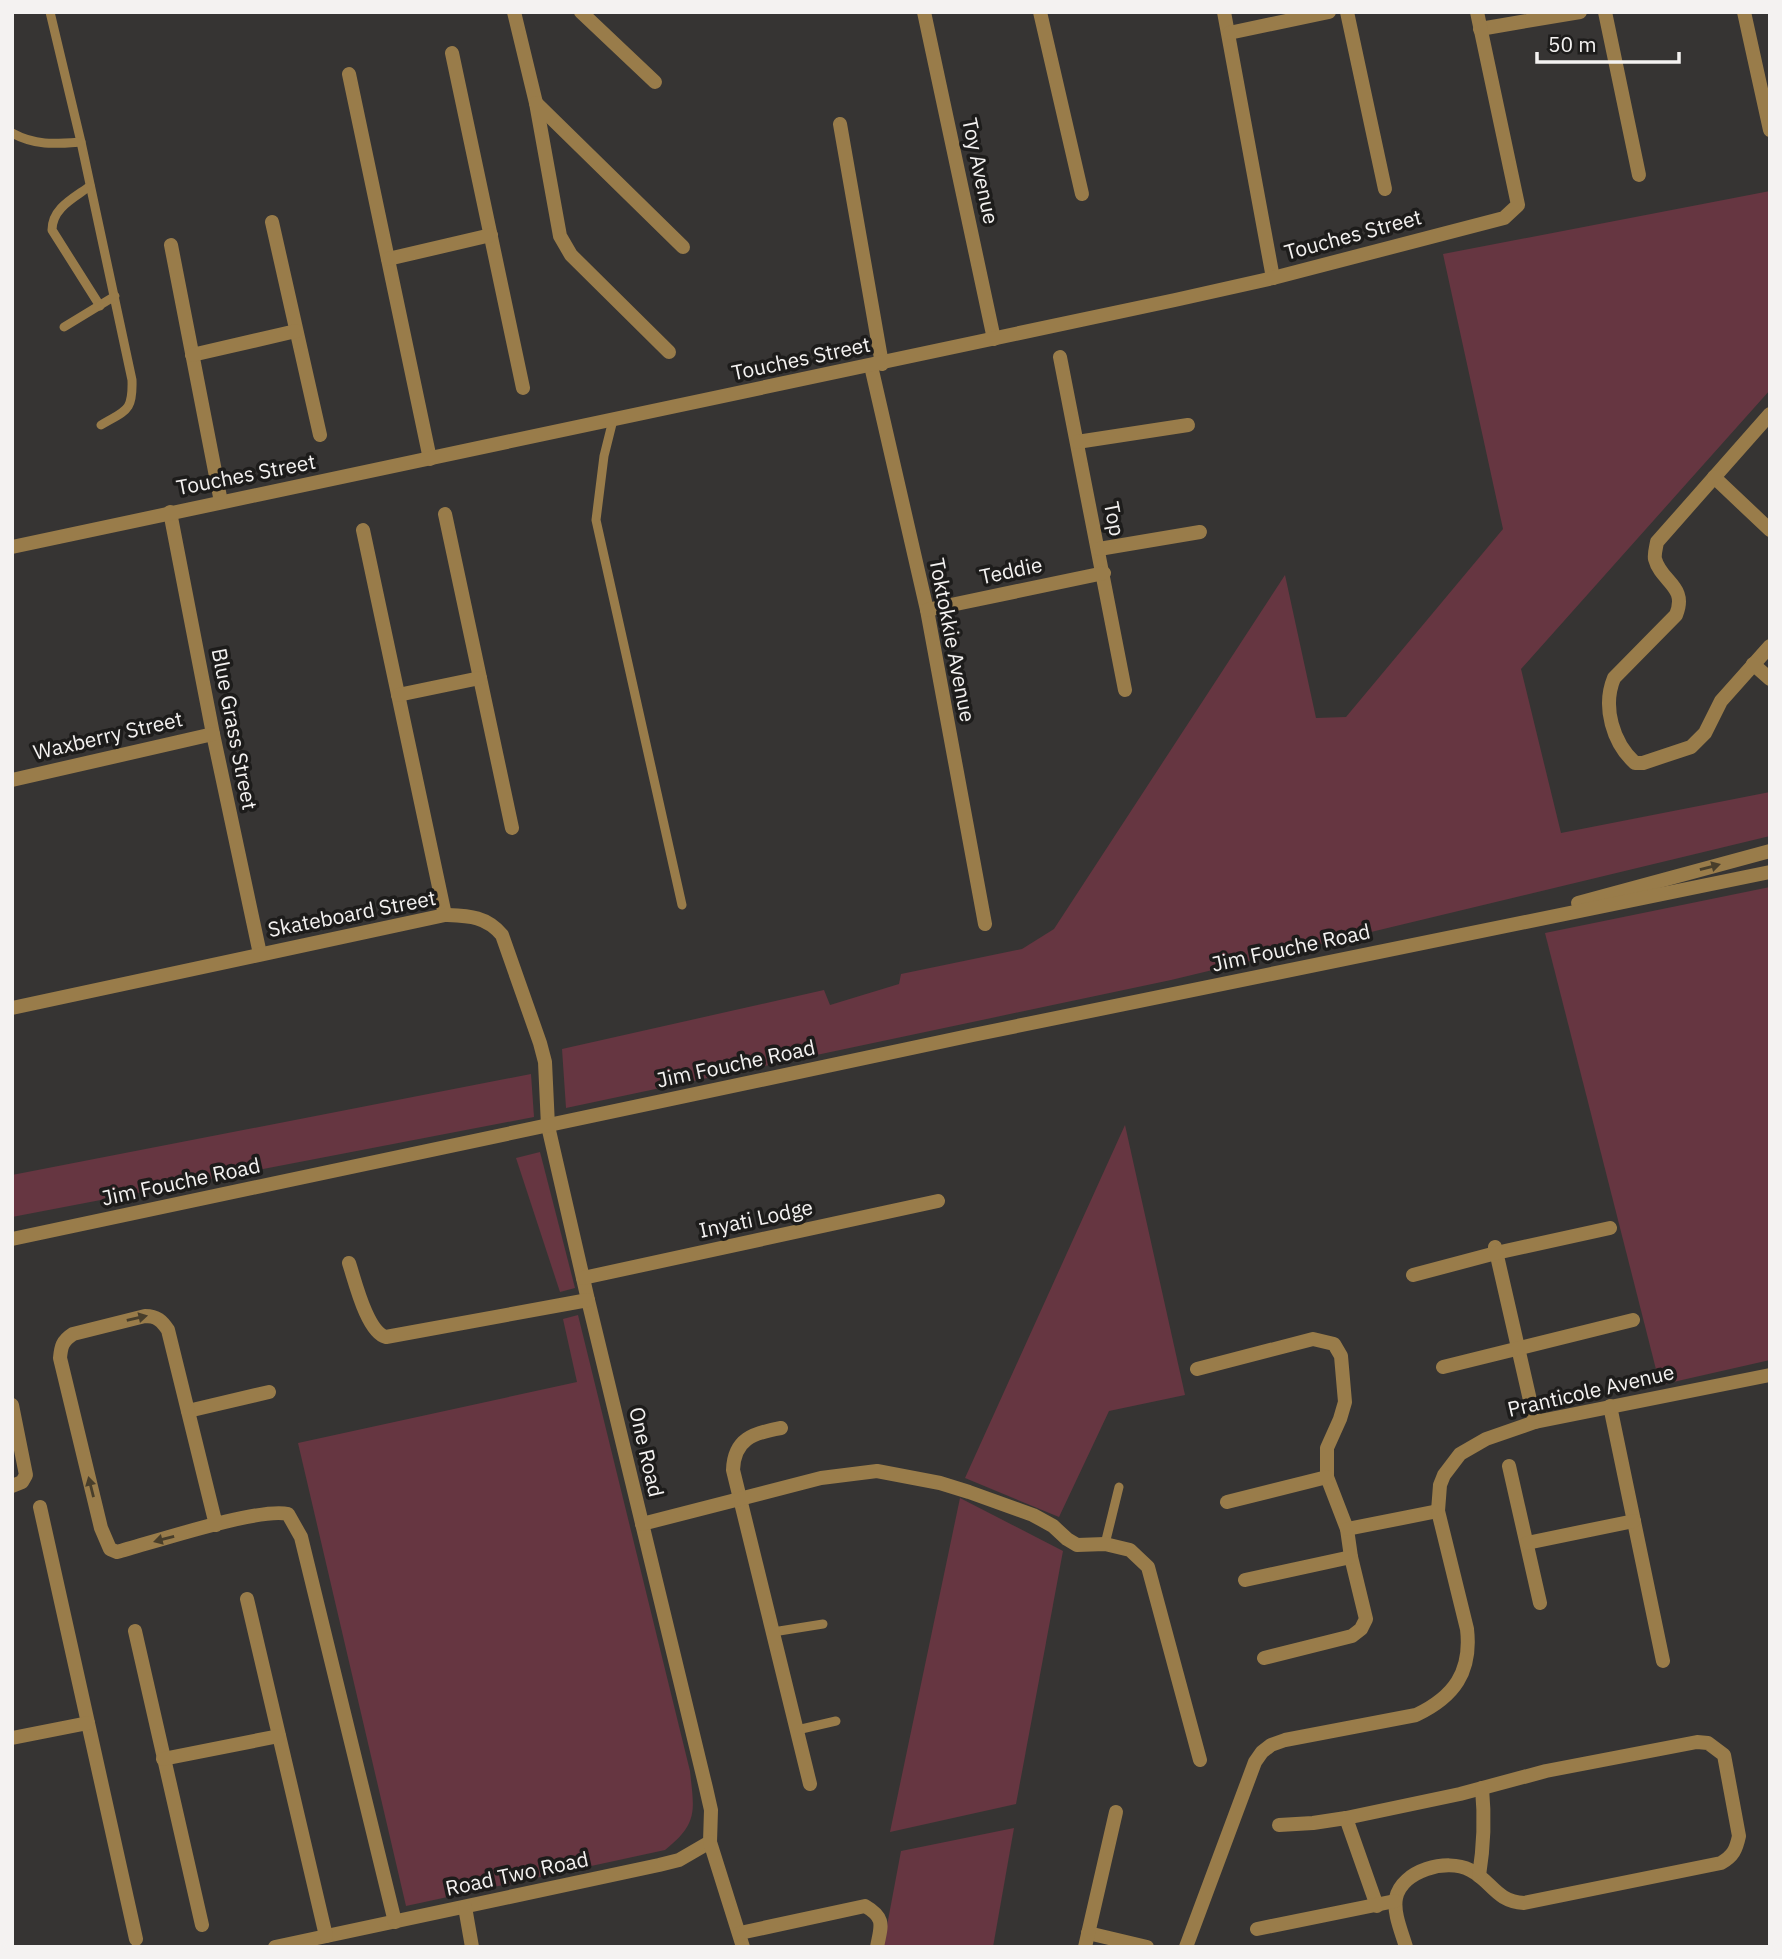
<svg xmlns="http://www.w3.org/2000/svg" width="1782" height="1959" viewBox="0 0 1782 1959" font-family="'IBM Plex Sans',sans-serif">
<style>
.green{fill:#663641}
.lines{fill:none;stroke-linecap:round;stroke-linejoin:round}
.service{stroke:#997c4a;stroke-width:9}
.minor{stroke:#997c4a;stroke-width:14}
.tertiary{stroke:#997c4a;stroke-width:14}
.oneway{fill:#483e2b}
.labels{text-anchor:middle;stroke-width:7;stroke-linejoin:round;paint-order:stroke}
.street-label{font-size:21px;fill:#f4f2f1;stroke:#1d1c1b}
</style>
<rect width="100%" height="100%" fill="#363433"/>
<g class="green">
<polygon points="1770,191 1770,390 1521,669 1561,833 1770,792 1770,836 1171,980 566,1108 562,1049 824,990 830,1005 899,984 901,974 1022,949 1054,929 1285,575 1316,718 1346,717 1503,529 1443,254"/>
<polygon points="1770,887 1770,1360 1660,1385 1545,933"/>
<polygon points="531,1074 534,1117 12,1217 12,1175"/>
<polygon points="1125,1125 1185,1395 1109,1411 1059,1517 965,1478"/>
<polygon points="540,1152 575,1288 560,1292 516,1158"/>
<path d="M578,1315L690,1771C694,1810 699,1823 665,1850L406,1906L298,1443L577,1382L563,1319Z"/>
<polygon points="960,1498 1063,1551 1016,1804 890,1832"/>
<polygon points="1014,1828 993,1947 883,1947 901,1851"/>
</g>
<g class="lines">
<g class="service">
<path d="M50,12L81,142L132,380C133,412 126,410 101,425"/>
<path d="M12,133C36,146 55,144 81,142"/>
<path d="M90,186C74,198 52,208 52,230L100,306"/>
<polyline points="64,327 115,296"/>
<polyline points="613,420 604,456 596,520 682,905"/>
<polyline points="1105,1544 1119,1487"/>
<polyline points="773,1632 823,1624"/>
<polyline points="797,1730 836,1721"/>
</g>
<g class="minor">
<polyline points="514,12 536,103 560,236 571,255 669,352"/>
<polyline points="581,12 655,82"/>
<polyline points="924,12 994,339"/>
<polyline points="1040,12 1082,194"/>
<polyline points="1224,12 1273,278"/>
<polyline points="1347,12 1385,189"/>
<polyline points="1605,12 1639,175"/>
<polyline points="1744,12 1770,130"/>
<polyline points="1480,29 1580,12"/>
<polyline points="1229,33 1329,12"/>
<polyline points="452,53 523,388"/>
<polyline points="349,74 430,459"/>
<polyline points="536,103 683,247"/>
<polyline points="840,124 882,364"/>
<polyline points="272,222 320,435"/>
<polyline points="171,245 221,502"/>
<polyline points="388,259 491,235"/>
<polyline points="192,355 296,331"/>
<polyline points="1060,357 1125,690"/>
<polyline points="871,366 927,610 985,924"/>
<path d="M1770,414L1657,542C1656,548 1654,554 1655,559C1661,582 1688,586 1676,615L1614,678C1602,707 1613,743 1635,763H1643L1691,747L1705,733L1721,701L1770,646"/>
<polyline points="1077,442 1188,425"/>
<polyline points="1714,477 1770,530"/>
<polyline points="170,512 213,734 260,954"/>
<polyline points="445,514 512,828"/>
<polyline points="363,530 445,915"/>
<polyline points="12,547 1175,300 1273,278 1504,218 1518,205 1477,12"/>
<polyline points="1099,549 1200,532"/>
<polyline points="927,610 1104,573"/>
<polyline points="1753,664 1770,679"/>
<polyline points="398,695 480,678"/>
<polyline points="12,780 213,734"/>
<path d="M12,1008L445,915C469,916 486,916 502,935L540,1043L545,1062L548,1126L588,1300L706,1788L711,1810L710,1842L679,1860L659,1865L275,1947"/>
<polyline points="1495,1247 1535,1422"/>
<path d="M349,1263C355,1281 367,1332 386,1337L588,1300"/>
<polyline points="1413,1275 1496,1253 1610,1228"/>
<polyline points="583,1278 938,1201"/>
<polyline points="1443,1367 1633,1320"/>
<polyline points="1197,1369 1313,1339 1334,1344 1341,1356 1345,1402 1340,1419 1327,1448 1327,1477 1347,1529 1351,1557 1366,1619 1361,1629 1352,1636 1264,1658"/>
<polyline points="12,1405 26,1475 22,1482 12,1486"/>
<polyline points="1610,1406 1663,1661"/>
<polyline points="188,1411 269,1392"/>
<path d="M781,1428C753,1433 734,1439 733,1470L810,1784"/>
<polyline points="1509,1466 1540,1603"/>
<polyline points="1227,1502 1327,1477"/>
<polyline points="40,1507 136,1939"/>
<polyline points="642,1524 821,1478 877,1471 940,1483 969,1492 1033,1515 1053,1526 1067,1539 1077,1545 1105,1544 1130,1550 1148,1567 1200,1760"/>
<path d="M216,1525L168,1330C162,1321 157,1316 145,1316L73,1334C62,1341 61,1347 60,1358L101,1528L110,1549L117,1552C151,1543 259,1507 288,1514L301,1537L395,1922"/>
<polyline points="1347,1529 1438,1511"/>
<polyline points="1527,1543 1634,1521"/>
<polyline points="1245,1580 1351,1557"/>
<polyline points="247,1599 326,1936"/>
<polyline points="135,1631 202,1925"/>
<polyline points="12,1738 88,1723"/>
<polyline points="163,1759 279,1736"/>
<polyline points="1346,1818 1377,1906"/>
<path d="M1279,1825L1313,1823L1346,1818L1460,1794L1546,1771L1697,1742L1708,1743L1724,1755L1739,1836C1736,1850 1733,1856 1721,1863L1524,1903C1495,1901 1492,1881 1470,1870C1447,1858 1402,1870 1396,1898C1393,1913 1402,1933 1406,1947"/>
<polyline points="710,1842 743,1947"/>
<path d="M1479,1876C1484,1845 1485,1819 1482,1788"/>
<polyline points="465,1907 472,1947"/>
<polyline points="1257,1929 1395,1901"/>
<path d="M740,1933L865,1906C886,1918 881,1926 877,1947"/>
<polyline points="1088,1933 1147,1947"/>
<polyline points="1085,1947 1116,1812"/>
<path d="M1186,1947L1255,1762L1262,1752L1271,1745L1285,1740L1416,1715C1454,1697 1472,1672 1467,1629L1438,1511L1440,1485L1444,1475L1460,1454L1486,1439L1535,1422L1770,1375"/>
</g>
<g class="tertiary">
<polyline points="1578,903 1770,851"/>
<polyline points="12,1239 973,1035 1770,872"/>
</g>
</g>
<defs><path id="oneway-solid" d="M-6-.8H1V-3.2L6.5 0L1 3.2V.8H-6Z" transform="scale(1.75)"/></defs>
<g class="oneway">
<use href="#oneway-solid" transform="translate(1710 867) rotate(-15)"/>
<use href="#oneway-solid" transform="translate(137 1318) rotate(-13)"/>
<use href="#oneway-solid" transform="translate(91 1487) rotate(-104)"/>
<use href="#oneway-solid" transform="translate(164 1539) rotate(165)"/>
</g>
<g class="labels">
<g class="street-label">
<text transform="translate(980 171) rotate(78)" y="7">Toy Avenue</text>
<text transform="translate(1353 235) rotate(-15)" y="7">Touches Street</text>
<text transform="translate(801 359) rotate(-12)" y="7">Touches Street</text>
<text transform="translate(246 475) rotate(-11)" y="7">Touches Street</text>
<text transform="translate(1114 519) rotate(79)" y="7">Top</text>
<text transform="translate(1011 571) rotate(-12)" y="7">Teddie</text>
<text transform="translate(952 640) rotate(79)" y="7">Toktokkie Avenue</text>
<text transform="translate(234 729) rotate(79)" y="7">Blue Grass Street</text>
<text transform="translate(108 736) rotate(-13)" y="7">Waxberry Street</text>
<text transform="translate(352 914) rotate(-11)" y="7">Skateboard Street</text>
<text transform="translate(1291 948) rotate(-12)" y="7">Jim Fouche Road</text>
<text transform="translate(736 1064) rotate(-12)" y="7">Jim Fouche Road</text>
<text transform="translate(181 1182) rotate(-12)" y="7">Jim Fouche Road</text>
<text transform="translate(756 1219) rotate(-12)" y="7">Inyati Lodge</text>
<text transform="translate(1591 1391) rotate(-13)" y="7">Pranticole Avenue</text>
<text transform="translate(646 1452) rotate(77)" y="7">One Road</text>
<text transform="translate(517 1874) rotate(-12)" y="7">Road Two Road</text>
</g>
</g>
<rect width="1782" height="1959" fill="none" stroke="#f4f2f1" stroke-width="28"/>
<path d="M1537 52v10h142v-10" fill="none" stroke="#f4f2f1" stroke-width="3.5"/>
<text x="1548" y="52" font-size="21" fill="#f4f2f1" stroke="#1d1c1b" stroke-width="5" paint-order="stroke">50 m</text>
</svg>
